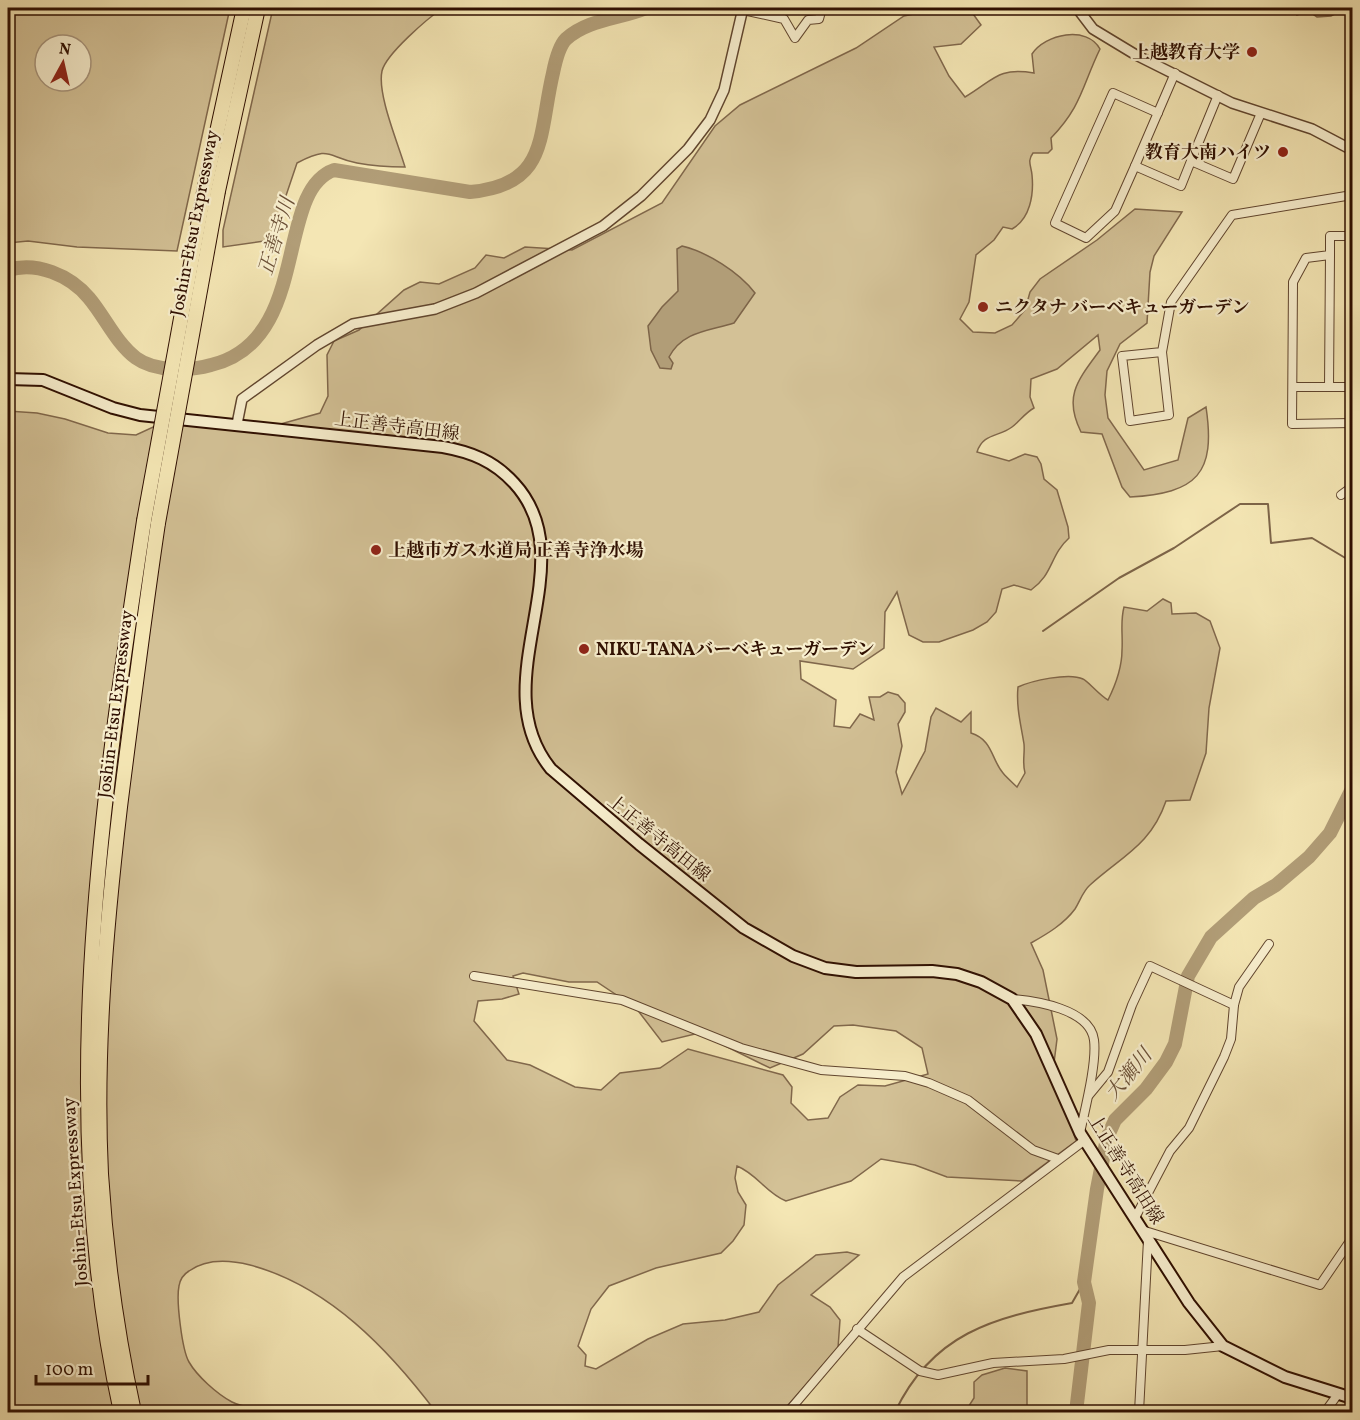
<svg xmlns="http://www.w3.org/2000/svg" width="1360" height="1420" viewBox="0 0 1360 1420" font-family="Vollkorn,'Noto Serif JP',serif">
<style>
.green{fill:#d3c196;stroke:#81684c;stroke-width:1.5;fill-rule:evenodd}
.water{fill:#b19d77;stroke:#7d6448;stroke-width:1.5}
.lines{fill:none;stroke-linecap:round;stroke-linejoin:round}
.stream{stroke:#7d6448;stroke-width:2}
.river{stroke:#b19d77;stroke-width:14}
.minor-casing{stroke:#60452e;stroke-width:10}
.tertiary-casing{stroke:#60452e;stroke-width:12}
.secondary-casing{stroke:#2f0f01;stroke-width:14}
.motorway-casing{stroke:#2f0f01;stroke-width:16}
.minor{stroke:#f8efce;stroke-width:8}
.tertiary{stroke:#f8efce;stroke-width:9}
.secondary{stroke:#f8efce;stroke-width:10}
.motorway{stroke:#f4e6b4;stroke-width:14}
.motorway-bridge-casing{stroke:#2f0f01;stroke-width:16;stroke-linecap:butt}
.motorway-bridge{stroke:#f4e6b4;stroke-width:14}
.poi-dot{fill:#8f2418;stroke:#f8efce;stroke-width:2}
.labels{text-anchor:middle;stroke-width:4.5;stroke-linejoin:round;paint-order:stroke}
.poi-label{font-size:18px;font-weight:bold;fill:#2f0f01;stroke:#f8efce;text-anchor:start}
.street-label{font-size:18px;fill:#2f0f01;stroke:#f8efce}
.water-label{font-size:20px;font-style:italic;fill:#6a4f36;stroke:#f8efce}
</style>
<rect width="100%" height="100%" fill="#f4e6b4"/>
<filter id="stains"><feTurbulence type="fractalNoise" baseFrequency=".00333" numOctaves="4"/><feColorMatrix values="0 0 0 0 .2 0 0 0 0 .09 0 0 0 0 .02 0 0 0 .5 -.17"/></filter>
<radialGradient id="worn" r=".72"><stop offset=".6" stop-color="#630" stop-opacity="0"/><stop offset="1" stop-color="#630" stop-opacity=".3"/></radialGradient>
<g class="green">
<path d="M8,8H230L177,251L77,247L28,241L8,243ZM45,45H81V81H45Z"/>
<path d="M273,8H443C428,18 386,54 382,71C377,94 398,143 405,167C388,167 373,166 357,163C326,157 332,145 297,163L271,240L223,247V230Z"/>
<path d="M942,8L971,11L981,25L961,44L934,47L949,76L965,97C994,80 997,67 1034,73L1032,54C1045,34 1087,25 1100,49C1082,86 1082,106 1051,138L1052,149L1048,153H1033C1027,161 1031,165 1032,175C1034,195 1030,219 1012,229L1003,227L994,240L976,255L969,302L960,319L973,332L995,333L1012,325L1025,310L1030,292L1040,279L1097,240L1135,209L1182,212L1154,256L1150,272L1147,323L1120,344L1107,371L1105,395L1108,418L1144,470L1178,460L1188,418L1206,407C1216,474 1197,493 1130,497L1122,487L1102,434L1081,432C1063,396 1078,380 1100,350L1098,335L1057,369L1031,379L1030,397L1034,408C1025,413 1020,421 1012,427C999,437 983,433 977,452L1009,461L1025,454L1037,457L1041,464L1044,479L1057,490L1068,527L1069,538C1050,555 1053,575 1031,590L1014,585L1002,589L996,612L987,622L973,630L939,642H923L909,635L897,592L885,612L884,648L853,669L800,661L801,679L836,700L834,726L850,728L860,714L874,720L869,697H880L888,692L898,695L905,703V712L898,724L902,746L896,772L902,794L925,751L931,717L936,708L961,722L971,712V733C993,740 991,759 1003,773C1007,778 1013,783 1017,787L1025,773C1022,762 1025,754 1024,744C1021,725 1016,707 1018,687C1031,681 1069,672 1083,679C1088,681 1099,695 1108,700C1116,684 1122,668 1122,650C1123,634 1120,622 1124,607L1147,611L1163,599L1171,603L1172,614L1196,613L1210,621L1220,648L1209,708L1206,753L1190,800L1166,801C1151,845 1122,856 1090,885C1083,891 1080,901 1075,909C1064,924 1047,934 1031,943L1043,970L1057,1039L1054,1063L1076,1141L1022,1181L947,1177L915,1165L881,1159L851,1181L786,1201C766,1193 757,1174 737,1166L735,1178L738,1192L746,1205L744,1225L733,1241L721,1253L656,1268L609,1286L591,1309L578,1346L586,1355L585,1366L596,1369L648,1339L683,1324L725,1320L759,1312L778,1285L816,1255L847,1252L859,1255L811,1295L830,1307L840,1320L838,1348L782,1412H436C389,1350 329,1286 250,1265C230,1260 207,1258 189,1271C184,1274 180,1280 179,1286C176,1300 182,1350 189,1362C197,1376 217,1394 232,1402C253,1413 289,1404 313,1412H8V411L37,413L65,419L108,433L136,435L164,422L277,425L320,413L328,396L327,355L334,341L359,330L404,290L420,282L439,284L475,268L486,255L504,258L525,247L572,250L662,203L715,126L740,105L856,48L904,16ZM523,973L569,982H597L636,1008L662,1042L699,1033L770,1068L803,1054L834,1026L853,1025L896,1031L922,1048L928,1074L885,1086L858,1085L840,1097L828,1118L808,1120L791,1103L792,1087L783,1075L688,1049L660,1068L620,1073L601,1090L575,1087L530,1065L507,1060L474,1021L478,1001L502,999L519,994L513,976Z"/>
<polygon points="1005,1368 1027,1371 1027,1412 965,1412 974,1398 974,1382 982,1375"/>
</g>
<g class="water">
<polygon points="1296,8 1347,8 1331,16 1317,17 1308,11 1297,15"/>
<path d="M682,246C707,252 739,272 755,293L734,323C709,331 683,331 669,357L673,363L671,369L660,368L651,350L648,326L662,307L678,291L677,249Z"/>
</g>
<g class="lines">
<g class="stream">
<polyline points="1043,631 1119,578 1174,548 1240,504 1268,504 1271,543 1312,538 1352,562"/>
<path d="M895,1412C932,1334 993,1317 1072,1303L1084,1282"/>
</g>
<g class="river">
<path d="M8,270C36,261 70,275 89,298C105,317 116,343 136,358C155,372 190,371 211,365C312,341 274,191 334,170L470,192C549,185 538,136 553,73C555,63 559,46 566,39C588,19 620,19 646,8"/>
<polyline points="1076,1412 1089,1303 1084,1282 1097,1189 1107,1138 1115,1120 1146,1089 1166,1062 1175,1044 1188,976 1211,937 1254,898 1276,885 1309,857 1330,833 1352,789"/>
</g>
<defs>
<g id="minor">
<polyline points="743,10 784,19 795,38 808,20 819,19 822,8"/>
<polyline points="1158,113 1113,93 1055,223 1086,238 1115,211 1135,166 1181,186 1191,161 1233,179 1261,113"/>
<polyline points="1191,161 1218,95"/>
<polyline points="1135,166 1175,73"/>
<polyline points="1352,236 1330,236 1330,255 1306,258 1293,282 1292,424 1352,423"/>
<polyline points="1162,352 1122,356 1130,421 1169,415 1162,352 1171,302 1232,215 1352,195"/>
<polyline points="1293,387 1352,387"/>
<polyline points="1329,387 1330,255"/>
<polyline points="1341,495 1352,487"/>
<polyline points="474,976 622,1000 741,1048 821,1070 905,1076 929,1083 968,1100 1033,1150 1058,1159"/>
<path d="M1012,999C1036,1001 1090,1009 1094,1040C1097,1063 1085,1109 1080,1133"/>
<polyline points="1089,1095 1108,1072 1132,1005 1150,966 1234,1005"/>
<polyline points="1136,1216 1170,1151 1189,1128 1224,1057 1231,1039 1234,1005 1239,987 1269,944"/>
<polyline points="1145,1231 1320,1285 1350,1241 1352,1242"/>
<polyline points="857,1329 920,1371 938,1375 993,1363 1064,1359 1109,1350 1185,1350 1223,1346"/>
<polyline points="788,1412 903,1277 1085,1140"/>
<polyline points="1139,1412 1148,1240"/>
<polyline points="1325,1412 1338,1394"/>
</g>
<g id="tertiary">
<polyline points="1077,8 1093,29 1136,55 1232,103 1312,129 1352,150"/>
<polyline points="237,424 242,399 317,345 353,324 435,309 476,293 603,226 641,196 688,149 710,120 724,90 743,8"/>
</g>
<path id="secondary" d="M8,379L43,380L113,408L140,415L443,447C471,452 494,461 514,483C588,563 480,682 551,769L639,844L744,928L793,956L825,968L856,972L932,971L957,974L981,982L1012,999L1036,1034L1080,1133L1189,1303L1223,1346L1285,1377L1352,1398"/>
<g id="motorway">
<polyline points="205,187 244,8"/>
<polyline points="218,191 258,8"/>
<path d="M121,1412C56,1118 99,815 144,521"/>
<path d="M134,1412C117,1334 106,1254 101,1174C95,1052 106,928 120,807C132,712 144,617 158,523"/>
</g>
</defs>
<use href="#minor" class="minor-casing"/>
<use href="#tertiary" class="tertiary-casing"/>
<use href="#secondary" class="secondary-casing"/>
<use href="#motorway" class="motorway-casing"/>
<use href="#minor" class="minor"/>
<use href="#tertiary" class="tertiary"/>
<use href="#secondary" class="secondary"/>
<use href="#motorway" class="motorway"/>
<defs>
<g id="motorway-bridge">
<polyline points="144,521 205,187"/>
<polyline points="158,523 218,191"/>
</g>
</defs>
<use href="#motorway-bridge" class="motorway-bridge-casing"/>
<use href="#motorway-bridge" class="motorway-bridge"/>
</g>
<g class="poi-dot">
<circle cx="1252" cy="52" r="6"/>
<circle cx="1283" cy="152" r="6"/>
<circle cx="983" cy="307" r="6"/>
<circle cx="376" cy="550" r="6"/>
<circle cx="584" cy="649" r="6"/>
</g>
<g class="labels">
<g class="poi-label">
<text x="1240" y="58" text-anchor="end">上越教育大学</text>
<text x="1271" y="158" text-anchor="end">教育大南ハイツ</text>
<text x="995" y="313">ニクタナ バーベキューガーデン</text>
<text x="388" y="556">上越市ガス水道局 正善寺浄水場</text>
<text x="596" y="655">NIKU-TANAバーベキューガーデン</text>
</g>
<g class="street-label">
<text transform="translate(194 223) rotate(-79)" y="6">Joshin-Etsu Expressway</text>
<text transform="translate(397 426) rotate(7)" y="6">上正善寺高田線</text>
<text transform="translate(115 704) rotate(-83)" y="6">Joshin-Etsu Expressway</text>
<text transform="translate(659 838) rotate(39)" y="6">上正善寺高田線</text>
<text transform="translate(1126 1169) rotate(58)" y="6">上正善寺高田線</text>
<text transform="translate(75 1192) rotate(-94)" y="6">Joshin-Etsu Expressway</text>
</g>
<g class="water-label">
<text transform="translate(276 236) rotate(-73)" y="7">正善寺川</text>
<text transform="translate(1128 1074) rotate(-50)" y="7">大瀬川</text>
</g>
</g>
<rect width="1360" height="1420" fill="none" stroke="#f4e6b4" stroke-width="30"/>
<rect x="9" y="9" width="1342" height="1402" fill="none" stroke="#2f0f01" stroke-width="3"/>
<rect x="15" y="15" width="1330" height="1390" fill="none" stroke="#2f0f01" stroke-width="1.5"/>
<g transform="translate(63 63) rotate(8)"><circle r="28" fill="#f8efce" stroke="#a8957c" stroke-width="1.5"/>
<path d="M0-4.5L10 22L0 15L-10 22Z" fill="#8f2418"/>
<text y="-9" font-size="16" font-weight="bold" text-anchor="middle" fill="#2f0f01">N</text>
</g>
<path d="M36 1375v9h112v-9" fill="none" stroke="#2f0f01" stroke-width="3"/>
<text x="45" y="1375" font-size="18" fill="#2f0f01" stroke="#f8efce" stroke-width="4.5" paint-order="stroke">100 m</text>
<rect width="100%" height="100%" filter="url(#stains)"/>
<rect width="100%" height="100%" fill="url(#worn)"/>
</svg>
